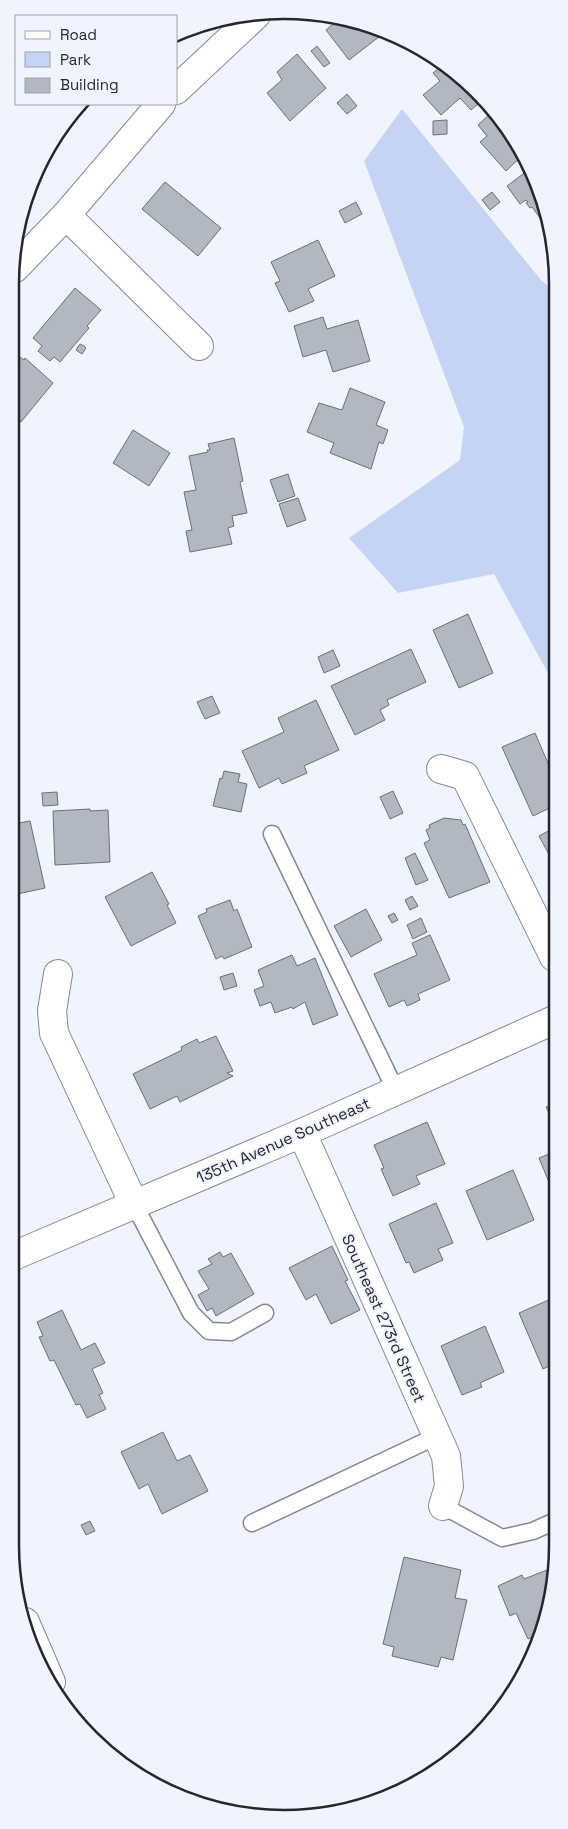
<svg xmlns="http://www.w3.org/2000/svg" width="568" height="1829" viewBox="0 0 568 1829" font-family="'Space Grotesk',sans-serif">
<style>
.green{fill:#c5d4f4}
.building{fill:#b1b7c3;stroke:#6a707b}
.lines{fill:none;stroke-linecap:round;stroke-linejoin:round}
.lane-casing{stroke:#848995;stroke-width:19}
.street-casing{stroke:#848995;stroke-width:30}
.primary-casing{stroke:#848995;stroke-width:30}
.lane{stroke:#fff;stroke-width:16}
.street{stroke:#fff;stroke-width:28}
.primary{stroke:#fff;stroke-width:28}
.labels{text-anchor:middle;stroke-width:4;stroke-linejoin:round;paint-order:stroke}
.street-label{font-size:16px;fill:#25272c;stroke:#eff4ff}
.rim{fill:none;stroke:#25272c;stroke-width:2.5}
</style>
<rect width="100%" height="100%" fill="#eff4ff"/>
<polygon class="green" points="402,109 541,280 556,292 555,686 494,574 398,593 349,538 460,460 464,427 364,161"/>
<g class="building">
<polygon points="342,17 383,32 384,33 349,60 326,30"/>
<polygon points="317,46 330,63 324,67 311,51"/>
<polygon points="297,54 326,88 290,121 267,93 282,80 277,72"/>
<polygon points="443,65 484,99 471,110 460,98 441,115 423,95 440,81 433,73"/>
<polygon points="347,94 357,106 347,114 337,103"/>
<polygon points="494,110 524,154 506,171 480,142 487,136 478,125"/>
<polygon points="447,120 447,134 433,135 433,121"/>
<polygon points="531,168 548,222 545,225 532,207 530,208 526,203 528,202 526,200 520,204 507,186"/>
<polygon points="165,182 221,228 198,256 142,209"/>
<polygon points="492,192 500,202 490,210 482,200"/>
<polygon points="356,202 362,214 345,223 339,211"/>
<polygon points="318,240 335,276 308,289 314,301 289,312 275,283 280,281 271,262"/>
<polygon points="75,288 101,310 87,326 89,328 60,362 54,357 50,361 38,351 42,346 33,338"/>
<polygon points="323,317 327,329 358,320 370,361 333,372 326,350 303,357 294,326"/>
<polygon points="80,344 84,346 86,348 82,354 76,350"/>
<polygon points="17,355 24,360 25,358 53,383 21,422 15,416 15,358"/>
<polygon points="350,388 385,402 376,425 388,430 383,444 379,442 371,469 330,453 334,443 307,432 319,403 342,410"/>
<polygon points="133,430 170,453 149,486 113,463"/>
<polygon points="234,438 243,481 240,482 247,513 232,516 234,526 228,528 232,544 190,552 186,531 192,530 184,492 196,490 189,456 208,452 207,450 210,450 208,444"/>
<polygon points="288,474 295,496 278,502 270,480"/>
<polygon points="298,498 306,520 287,527 279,504"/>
<polygon points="468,614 493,673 459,688 433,630"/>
<polygon points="411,649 426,682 387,700 389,705 380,710 385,720 355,735 331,686"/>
<polygon points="333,650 340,666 324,673 318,657"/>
<polygon points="212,696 220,713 205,719 197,702"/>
<polygon points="316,700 339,750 304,766 307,773 282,784 279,778 259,788 242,751 284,732 278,718"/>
<polygon points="535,733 554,777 554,806 533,816 502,747"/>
<polygon points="224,771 240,774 238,782 247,784 241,812 213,806 220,778 222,779"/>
<polygon points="393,791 403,813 390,819 380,797"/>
<polygon points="57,792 58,805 43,806 42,793"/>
<polygon points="90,809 90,811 108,810 110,862 55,865 53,811"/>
<polygon points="444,818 461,820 463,825 465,824 490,882 449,898 424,843 430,840 426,830 430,828 429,825"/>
<polygon points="30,821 45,888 13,895 13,824"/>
<polygon points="554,828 554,857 551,858 539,836"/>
<polygon points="415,853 428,880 416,885 405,858"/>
<polygon points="152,872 169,904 167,905 176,923 131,946 105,897"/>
<polygon points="412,896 418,906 410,910 405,900"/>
<polygon points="230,900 234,911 237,909 252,947 224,959 222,956 216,959 198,916 207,912 206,909"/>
<polygon points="366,909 382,940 351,957 334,926"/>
<polygon points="394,913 398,920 392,923 388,916"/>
<polygon points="421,918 427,932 413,939 407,925"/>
<polygon points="430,935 450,980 418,994 420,1000 407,1006 404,1000 389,1007 374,974 417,955 412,943"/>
<polygon points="292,955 297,966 315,958 338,1015 313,1025 305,1002 293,1009 292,1007 275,1013 271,1002 260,1006 254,990 264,986 258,970"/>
<polygon points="233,973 237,986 224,990 220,977"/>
<polygon points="216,1036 233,1071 227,1073 233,1076 180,1102 177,1096 150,1109 133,1074 182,1050 181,1047 197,1039 199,1043"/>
<polygon points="554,1104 554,1123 546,1107"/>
<polygon points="427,1122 445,1164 416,1176 420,1184 393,1196 381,1169 384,1168 374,1145"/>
<polygon points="554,1152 554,1186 551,1187 539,1158"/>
<polygon points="513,1170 534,1220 487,1240 466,1191"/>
<polygon points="436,1203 453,1243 438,1249 443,1260 414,1273 409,1262 406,1263 389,1224"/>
<polygon points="332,1246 348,1280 345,1281 360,1310 331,1324 316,1294 306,1300 289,1268"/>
<polygon points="220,1252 223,1257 231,1253 254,1294 216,1316 212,1308 207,1311 198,1295 209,1289 198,1271 212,1264 208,1259"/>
<polygon points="553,1298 553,1364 543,1369 519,1313"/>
<polygon points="62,1310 81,1350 95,1343 105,1363 92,1369 103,1393 99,1395 106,1409 87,1418 80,1404 76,1405 54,1360 50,1361 39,1337 43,1336 37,1322"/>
<polygon points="485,1326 504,1372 480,1383 482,1387 462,1395 441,1346"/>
<polygon points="163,1432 177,1461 190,1455 208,1491 162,1514 148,1484 139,1489 121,1452"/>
<polygon points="90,1521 95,1531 86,1535 81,1525"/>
<polygon points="404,1557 461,1570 455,1598 467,1600 453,1660 441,1657 438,1667 392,1656 394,1647 383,1644"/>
<polygon points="547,1570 553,1583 553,1599 538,1635 528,1639 516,1613 510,1616 498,1586 522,1575 524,1579"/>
</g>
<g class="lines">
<defs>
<g id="lane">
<polyline points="272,834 396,1091"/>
<polyline points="134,1204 191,1313 209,1331 231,1332 265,1313"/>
<polyline points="443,1506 502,1538 533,1531 553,1522"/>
<polyline points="252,1523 437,1436"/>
</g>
<g id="street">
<polyline points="176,90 256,15"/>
<polyline points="66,215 199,346"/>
<polyline points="15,268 66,215 161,104"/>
<polyline points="441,769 465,776 554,957"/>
<polyline points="58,974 52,1011 54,1033 134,1204"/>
<polyline points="302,1133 446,1456 449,1486 443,1506"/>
<polyline points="11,1257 302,1133 554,1020"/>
</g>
<polyline id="primary" points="25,1622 51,1682"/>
</defs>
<use href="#lane" class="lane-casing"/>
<use href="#street" class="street-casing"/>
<use href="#primary" class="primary-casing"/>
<use href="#lane" class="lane"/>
<use href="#street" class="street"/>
<use href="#primary" class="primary"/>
</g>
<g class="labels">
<g class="street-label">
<text transform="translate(283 1140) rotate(-24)" y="6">135th Avenue Southeast</text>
<text transform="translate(384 1318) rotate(66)" y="6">Southeast 273rd Street</text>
</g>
</g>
<path d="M0 0H568V1829H0ZM284 19H284A265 265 0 0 1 549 284V1545A265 265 0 0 1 284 1810H284A265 265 0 0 1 19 1545V284A265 265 0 0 1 284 19Z" fill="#eff4ff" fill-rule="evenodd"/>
<path class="rim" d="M284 19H284A265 265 0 0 1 549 284V1545A265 265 0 0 1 284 1810H284A265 265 0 0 1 19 1545V284A265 265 0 0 1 284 19Z"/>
<rect x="15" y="15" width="162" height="90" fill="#eff4ff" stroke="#9ea2ab"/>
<rect x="25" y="31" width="25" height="8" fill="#ffffff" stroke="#9ea2ab"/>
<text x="60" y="40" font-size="15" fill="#25272c">Road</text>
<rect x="25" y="52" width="25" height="15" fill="#c5d4f4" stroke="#9ea2ab"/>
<text x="60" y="65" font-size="15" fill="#25272c">Park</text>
<rect x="25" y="78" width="25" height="15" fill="#b1b7c3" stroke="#9ea2ab"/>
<text x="60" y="90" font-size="15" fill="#25272c">Building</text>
</svg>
